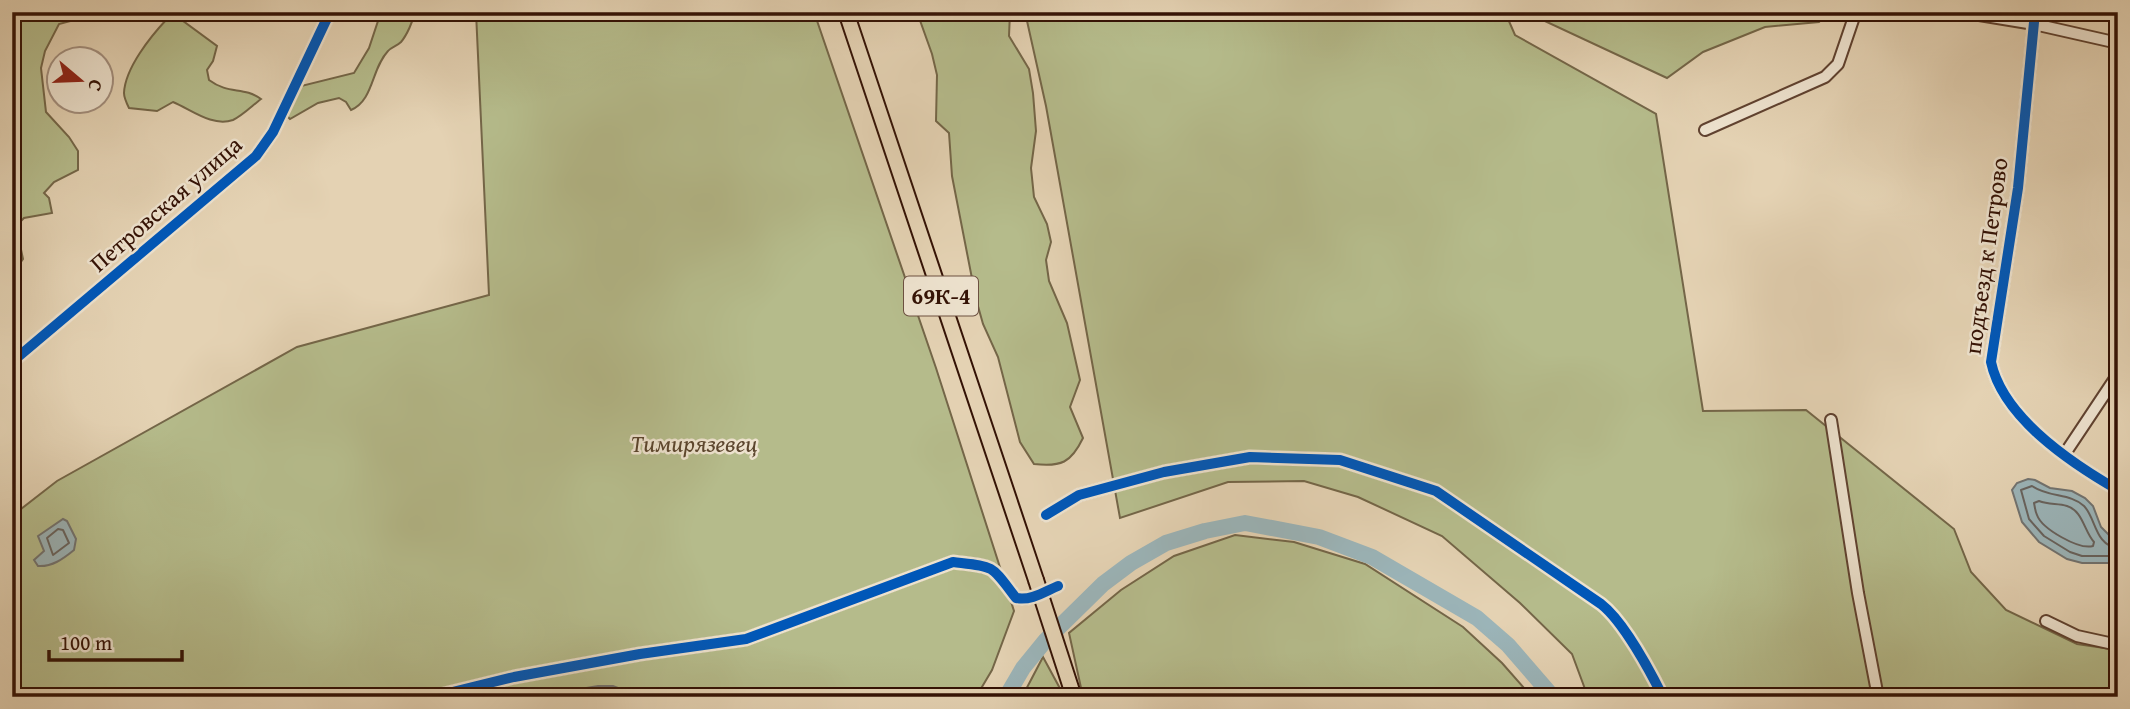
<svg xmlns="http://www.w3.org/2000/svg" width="2130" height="709" viewBox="0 0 2130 709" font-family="'Gentium Book Plus',serif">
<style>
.green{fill:#b5bb8b;stroke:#746648;stroke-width:2}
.water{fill:#9bb4b8;stroke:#727370;stroke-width:2}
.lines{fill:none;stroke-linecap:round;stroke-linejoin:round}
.shore{stroke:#68635e;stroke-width:2}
.river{stroke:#9bb4b8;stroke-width:16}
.minor-casing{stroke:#604230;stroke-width:14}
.major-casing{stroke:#341205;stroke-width:18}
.minor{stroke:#ede2ce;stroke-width:10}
.major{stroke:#e4d2b3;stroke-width:14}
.major-bridge-casing{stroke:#341205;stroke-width:18;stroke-linecap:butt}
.major-bridge{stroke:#e4d2b3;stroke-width:14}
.cycleway-casing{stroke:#ede2ce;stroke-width:15}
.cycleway{stroke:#0057b8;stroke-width:10}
.labels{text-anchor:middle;stroke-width:5;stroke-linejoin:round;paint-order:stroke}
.shield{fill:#ede2ce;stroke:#6c5041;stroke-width:2}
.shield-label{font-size:23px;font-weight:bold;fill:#341205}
.street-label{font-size:24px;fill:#341205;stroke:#ede2ce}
.park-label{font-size:24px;font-style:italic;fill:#5b452d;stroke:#ede2ce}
</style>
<rect width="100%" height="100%" fill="#e4d2b3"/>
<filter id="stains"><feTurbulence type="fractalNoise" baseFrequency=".00286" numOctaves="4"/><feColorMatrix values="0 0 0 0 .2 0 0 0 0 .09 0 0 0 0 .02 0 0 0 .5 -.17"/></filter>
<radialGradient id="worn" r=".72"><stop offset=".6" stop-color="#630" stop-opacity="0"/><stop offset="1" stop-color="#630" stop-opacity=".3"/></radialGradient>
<g class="green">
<polygon points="12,12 89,12 86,17 59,24 45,51 41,68 46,112 69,137 78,151 78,170 54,182 44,193 49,198 52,213 24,218 16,226 23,259 12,274"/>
<path d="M381,12H415C413,21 407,35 401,42C397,46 391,47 388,51C371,69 374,100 351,110L346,102L339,98L318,103L290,119L286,115L301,86L354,73L369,48Z"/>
<polygon points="476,12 814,12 936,368 1014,611 992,670 976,697 12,697 12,516 57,481 297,347 489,295"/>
<path d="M917,12H1010L1009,36L1029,69L1033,93L1036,131L1031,168L1034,197L1047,224L1051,242L1046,260L1049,281L1067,323L1080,380L1070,407L1083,438C1071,463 1061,467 1034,464L1020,442L998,357L983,324L976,299L952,176L949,133L936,121L937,75L932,54Z"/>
<polygon points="1025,12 1505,12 1515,35 1656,114 1703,411 1806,410 1954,529 1971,572 2006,610 2077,644 2118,650 2118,697 1588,697 1572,654 1520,603 1442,536 1358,497 1304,481 1228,482 1120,518 1046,106"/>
<polygon points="1532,12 1828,12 1819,22 1765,27 1703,52 1667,78 1534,16"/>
<path d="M167,19L183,21L217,46L213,61L207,70L209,80C229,95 243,86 261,99C253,105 242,116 233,120C212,127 192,110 173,102L157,111L129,108C127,104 124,98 124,93C125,68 151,36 167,19Z"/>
<polygon points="1235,535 1294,542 1365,564 1463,627 1502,663 1532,697 1083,697 1069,633 1121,590 1174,556"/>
<polygon points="1043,657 1063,694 1064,697 1022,697"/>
</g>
<g class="water">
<polygon points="2028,479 2035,480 2050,488 2072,491 2085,498 2093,506 2101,527 2118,544 2118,563 2082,563 2067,559 2039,542 2022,522 2012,490 2017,483"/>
<path d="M63,519L67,521L76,539L74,550C63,559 52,567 38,566L34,560L44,551L38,536Z"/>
<polygon points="598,686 613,686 626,691 629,697 534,697"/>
</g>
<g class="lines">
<g class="shore">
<path d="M2039,501C2049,505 2058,503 2067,506C2083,511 2084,531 2094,542L2093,546C2079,550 2042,529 2037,515C2035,511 2035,507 2034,503Z"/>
<polygon points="58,529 63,530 69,543 53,555 47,538"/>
<path d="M2118,548C2095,546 2096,518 2084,506C2070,493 2050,498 2032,486L2021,490L2029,519L2044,536L2070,552L2082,556H2118"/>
</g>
<polyline class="river" points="1006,697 1023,668 1045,641 1103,584 1131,563 1166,543 1205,531 1245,523 1319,537 1372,557 1477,618 1508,645 1553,697"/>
<defs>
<g id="minor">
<polyline points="1961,12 2034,24 2118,43"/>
<path d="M2035,12L2018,188L1991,362C2003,418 2071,463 2118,490"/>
<polyline points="1705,130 1825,77 1838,64 1854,17 1858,12"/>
<polyline points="12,362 256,156 273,132 330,12"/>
<polyline points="1831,420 1858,593 1878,697"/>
<polyline points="2064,455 2118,374"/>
<path d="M1046,515L1079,495L1164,472L1250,457L1340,460L1436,491L1601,604C1623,621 1650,671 1663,697"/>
<polyline points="2046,621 2077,636 2118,645"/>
<path d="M432,697L514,677L640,654L746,639L953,562C996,567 990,564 1016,598C1031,601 1044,592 1058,586"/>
</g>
<polyline id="major" points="846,12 1036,580"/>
</defs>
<use href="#minor" class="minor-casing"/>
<use href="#major" class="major-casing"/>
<use href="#minor" class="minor"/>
<use href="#major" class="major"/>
<defs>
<polyline id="major-bridge" points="1036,580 1072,691"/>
</defs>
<use href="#major-bridge" class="major-bridge-casing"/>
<use href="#major-bridge" class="major-bridge"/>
<defs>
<g id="cycleway">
<path d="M2035,12L2018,188L1991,362C2003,418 2071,463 2118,490"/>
<polyline points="12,362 256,156 273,132 330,12"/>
<path d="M1046,515L1079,495L1164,472L1250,457L1340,460L1436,491L1601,604C1623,621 1650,671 1663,697"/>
<path d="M432,697L514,677L640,654L746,639L953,562C996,567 990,564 1016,598C1031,601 1044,592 1058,586"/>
</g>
</defs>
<use href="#cycleway" class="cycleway-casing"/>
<use href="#cycleway" class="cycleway"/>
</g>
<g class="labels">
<rect class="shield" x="904" y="276.5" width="74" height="39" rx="5"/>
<g class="shield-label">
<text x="941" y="304">69К-4</text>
</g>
<g class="street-label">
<text transform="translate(166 204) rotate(-41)" y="8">Петровская улица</text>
<text transform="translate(1986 256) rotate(-82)" y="8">подъезд к Петрово</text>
</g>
<g class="park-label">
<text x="694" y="452">Тимирязевец</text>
</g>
</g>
<rect width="2130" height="709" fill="none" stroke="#e4d2b3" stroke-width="42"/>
<rect x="14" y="14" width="2102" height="681" fill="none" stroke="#341205" stroke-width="3.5"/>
<rect x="21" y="21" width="2088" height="667" fill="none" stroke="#341205" stroke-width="2"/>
<g transform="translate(80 80) rotate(109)"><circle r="33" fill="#ede2ce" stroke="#a38f7e" stroke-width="2"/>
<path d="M0-5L12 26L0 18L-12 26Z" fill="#8f2418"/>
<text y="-10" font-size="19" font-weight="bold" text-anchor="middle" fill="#341205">С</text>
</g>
<path d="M49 650v10h133v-10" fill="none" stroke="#341205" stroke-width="3.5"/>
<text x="60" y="650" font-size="21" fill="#341205" stroke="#ede2ce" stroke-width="5" paint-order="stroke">100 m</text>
<rect width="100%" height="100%" filter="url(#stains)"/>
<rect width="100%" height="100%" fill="url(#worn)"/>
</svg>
